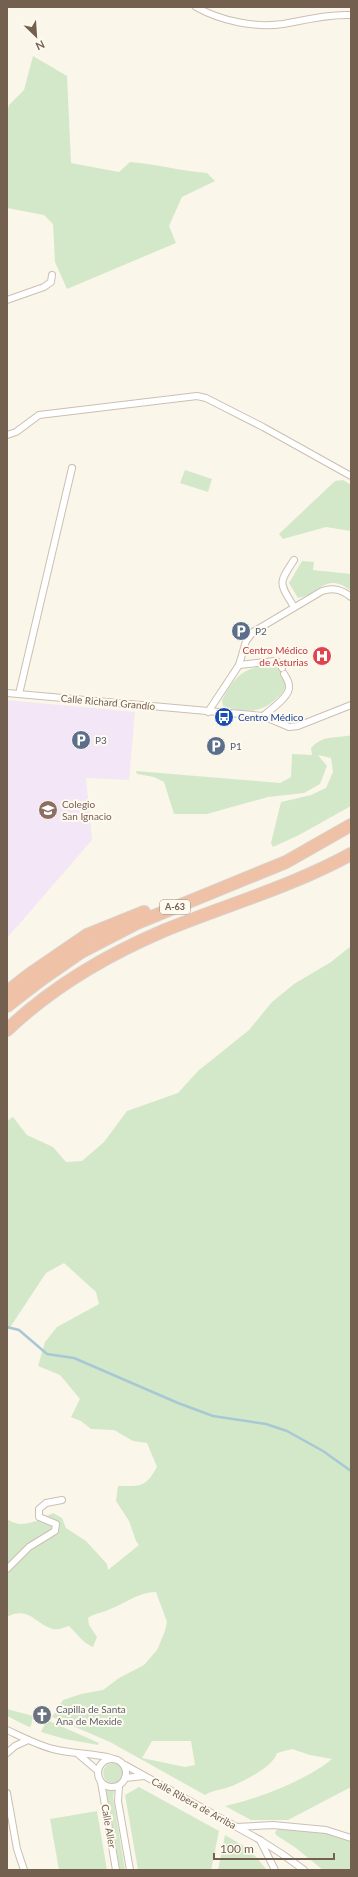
<svg xmlns="http://www.w3.org/2000/svg" width="358" height="1877" viewBox="0 0 358 1877" font-family="Lato,sans-serif">
<style>
.education{fill:#f3e6f7}
.green{fill:#d3e8c9;fill-rule:evenodd}
.lines{fill:none;stroke-linecap:round;stroke-linejoin:round}
.stream{stroke:#a7c8d4;stroke-width:2.5}
.street-casing{stroke:#ccbfb1;stroke-width:8}
.highway-casing{stroke:#d8d2ce;stroke-width:14}
.street{stroke:#fff;stroke-width:6}
.highway{stroke:#efc1a7;stroke-width:12}
.labels{text-anchor:middle;stroke-width:4;stroke-linejoin:round;paint-order:stroke}
.shield{fill:#fefaf0;stroke:#9d8e7f;stroke-width:1}
.shield-label{font-size:9px;font-weight:bold;fill:#74604f}
.service-label{font-size:10px;fill:#4e5e75;stroke:#fefaf0;text-anchor:start}
.health-label{font-size:10px;fill:#be3a42;stroke:#fefaf0;text-anchor:end}
.street-label{font-size:10px;fill:#74604f;stroke:#fefaf0}
.transit-label{font-size:10px;fill:#164399;stroke:#fefaf0;text-anchor:start}
.education-label{font-size:10px;fill:#785e54;stroke:#fefaf0;text-anchor:start}
.worship-label{font-size:10px;fill:#5b616d;stroke:#fefaf0;text-anchor:start}
</style>
<rect width="100%" height="100%" fill="#fbf6ea"/>
<polygon class="education" points="7,700 135,712 129,780 86,778 92,840 7,938"/>
<g class="green">
<path d="M33,56L67,76L71,163L119,172L130,162C156,164 181,171 207,173L215,181L182,197L169,226L176,243L67,289L55,262L53,224L44,215L7,208V113L9,105L24,90Z"/>
<polygon points="185,470 212,479 208,492 180,483"/>
<polygon points="343,480 351,485 351,531 326,527 283,539 279,534 335,481"/>
<path d="M302,561L314,562L313,570L351,574V591C325,571 320,595 298,598L289,583Z"/>
<path d="M266,665H275L277,667L286,685C285,691 281,694 277,698C261,714 244,713 223,706L222,700C234,678 241,669 266,665Z"/>
<path d="M351,735V806L299,835L273,847L271,843L281,802L311,795L326,788L333,772L331,758L318,755L327,766L320,784L304,793L268,797L207,814H174L164,782L154,777L137,774L136,771L280,783L291,777L292,754L312,755L311,748C324,734 335,739 351,735Z"/>
<path d="M351,946V1787L288,1820H251L225,1806C257,1799 307,1780 332,1759L310,1755L292,1749L277,1753C273,1767 243,1782 229,1787C221,1790 213,1790 205,1795L110,1742L52,1717L63,1700L81,1694L103,1690L119,1678L144,1665L157,1650L165,1631L167,1622L156,1592C139,1592 124,1604 108,1610C100,1614 97,1612 88,1618L89,1625L97,1637L93,1647C83,1643 77,1634 69,1626C63,1628 56,1631 50,1628C35,1623 28,1606 7,1617V1519C22,1530 39,1520 53,1513L62,1518L66,1528L86,1541L107,1564L108,1570L139,1545L136,1541L129,1521L116,1501L118,1486C141,1486 145,1488 157,1467L147,1443L133,1441L114,1430L91,1429L81,1421L71,1417L80,1399L60,1375L38,1366L45,1342L57,1327L99,1304L96,1292L64,1263L46,1273L7,1332V1121L13,1117L27,1135L53,1147L66,1162L82,1161L104,1142L127,1111L178,1093L198,1071L249,1030L272,1002L294,984L331,962ZM152,1741H191L195,1765L185,1767L142,1758Z"/>
<polygon points="7,1709 33,1716 31,1726 29,1727 7,1716"/>
<polygon points="47,1720 99,1743 98,1745 65,1739 41,1732"/>
<circle cx="113" cy="1773" r="10"/>
<polygon points="139,1787 219,1831 211,1870 138,1870 125,1795"/>
<polygon points="106,1790 114,1791 113,1797 125,1870 120,1870"/>
<polygon points="97,1811 107,1870 59,1870 50,1819"/>
<polygon points="279,1828 324,1831 351,1841 351,1870 323,1870 296,1848 276,1835 275,1832"/>
<polygon points="225,1835 249,1849 267,1870 218,1870"/>
</g>
<g class="lines">
<polyline class="stream" points="7,1327 19,1330 47,1354 74,1358 178,1403 213,1416 266,1424 287,1431 323,1451 351,1471"/>
<defs>
<g id="street">
<path d="M196,7C221,21 255,28 283,24C306,20 328,14 351,15"/>
<polyline points="7,300 44,287 51,282 52,275"/>
<polyline points="7,435 16,432 39,415 197,396 206,398 263,427 351,476"/>
<path d="M294,607C279,582 278,584 294,560"/>
<polyline points="239,665 275,661 280,663 282,668"/>
<polyline points="7,693 263,716 289,727 298,726 351,705"/>
<polyline points="19,694 72,468"/>
<path d="M208,712L239,665L246,641L253,632L322,591C334,587 342,590 351,597"/>
<path d="M263,716C270,710 291,696 289,686C289,682 286,677 284,674"/>
<polyline points="7,1569 29,1547 55,1531 56,1524 39,1517 39,1509 46,1503 62,1500"/>
<path d="M7,1730C22,1737 37,1745 53,1749C72,1754 92,1753 111,1758"/>
<polyline points="7,1753 15,1746 28,1740"/>
<polyline points="78,1754 98,1771"/>
<circle cx="112" cy="1773" r="14"/>
<polyline points="125,1765 260,1840 282,1854 304,1870"/>
<polyline points="125,1778 144,1776"/>
<polyline points="101,1782 116,1870"/>
<polyline points="119,1786 118,1801 130,1870"/>
<polyline points="7,1793 17,1849 24,1870"/>
<polyline points="237,1827 273,1825 326,1830 351,1838"/>
<polyline points="260,1840 275,1870"/>
</g>
<g id="highway">
<polyline points="7,992 30,974 87,935 144,912"/>
<polyline points="7,1006 42,979 81,952 137,923 286,862 351,825"/>
<path d="M7,1030C51,988 107,955 163,931C226,905 291,887 351,854"/>
</g>
</defs>
<use href="#street" class="street-casing"/>
<use href="#highway" class="highway-casing"/>
<use href="#street" class="street"/>
<use href="#highway" class="highway"/>
</g>
<defs>
<symbol id="parking-disc" viewBox="-11 -11 22 22"><circle r="9.5" fill="#5c6f8a" stroke="#fefaf0"/><path d="M-3.5-5.5H1a3.5 3.5 0 0 1 0 7H-1V5.5H-3.5ZM-1-3.4V-.6H.8a1.4 1.4 0 0 0 0-2.8Z" fill="#fff"/></symbol>
<symbol id="hospital-disc" viewBox="-11 -11 22 22"><circle r="9.5" fill="#e0444e" stroke="#fefaf0"/><path d="M-5-5h3v3.5h4V-5h3V5h-3V1.5h-4V5h-3Z" fill="#fff"/></symbol>
<symbol id="bus-disc" viewBox="-11 -11 22 22"><circle r="9.5" fill="#1a4fb4" stroke="#fefaf0"/><path d="M-5-6H5V4H4V6H2V4H-2V6H-4V4H-5ZM-3.5-4V0h7V-4ZM-3.5 1.2v1.5H-2V1.2ZM2 1.2v1.5H3.5V1.2Z" fill="#fff"/></symbol>
<symbol id="school-disc" viewBox="-11 -11 22 22"><circle r="9.5" fill="#8d6e63" stroke="#fefaf0"/><path d="M0-5L7-2L0 1L-7-2ZM-4 1L0 2.5L4 1V4Q0 6-4 4Z" fill="#fff"/></symbol>
<symbol id="church-disc" viewBox="-11 -11 22 22"><circle r="9.5" fill="#6b7280" stroke="#fefaf0"/><path d="M-1.2-6h2.4v3.5h3.3v2.4h-3.3V6h-2.4V-.1h-3.3v-2.4h3.3Z" fill="#fff"/></symbol>
</defs>
<g fill-rule="evenodd">
<use href="#parking-disc" x="230" y="620" width="22" height="22"/>
<use href="#hospital-disc" x="311" y="645" width="22" height="22"/>
<use href="#bus-disc" x="213" y="706" width="22" height="22"/>
<use href="#parking-disc" x="70" y="729" width="22" height="22"/>
<use href="#parking-disc" x="205" y="735" width="22" height="22"/>
<use href="#school-disc" x="37" y="799" width="22" height="22"/>
<use href="#church-disc" x="31" y="1704" width="22" height="22"/>
</g>
<g class="labels">
<rect class="shield" x="160" y="900" width="30" height="14" rx="3"/>
<g class="shield-label">
<text x="175" y="910">A-63</text>
</g>
<g class="service-label">
<text x="255" y="635">P2</text>
<text x="95" y="744">P3</text>
<text x="230" y="750">P1</text>
</g>
<g class="health-label">
<text x="308" y="654">Centro Médico<tspan x="308" dy="12">de Asturias</tspan></text>
</g>
<g class="street-label">
<text transform="translate(108 702) rotate(5)" y="4">Calle Richard Grandío</text>
<text transform="translate(194 1803) rotate(29)" y="4">Calle Ribera de Arriba</text>
<text transform="translate(109 1826) rotate(80)" y="4">Calle Aller</text>
</g>
<g class="transit-label">
<text x="238" y="721">Centro Médico</text>
</g>
<g class="education-label">
<text x="62" y="808">Colegio<tspan x="62" dy="12">San Ignacio</tspan></text>
</g>
<g class="worship-label">
<text x="56" y="1713">Capilla de Santa<tspan x="56" dy="12">Ana de Mexide</tspan></text>
</g>
</g>
<rect width="358" height="1877" fill="none" stroke="#74604f" stroke-width="16"/>
<g transform="translate(36 36) rotate(155)" stroke="#fefaf0" stroke-width="3" paint-order="stroke">
<path d="M0-3L7 15L0 10L-7 15Z" fill="#74604f"/>
<text y="-6" font-size="11" font-weight="bold" text-anchor="middle" fill="#74604f">N</text>
</g>
<path d="M214 1853v6h120v-6" fill="none" stroke="#74604f" stroke-width="2"/>
<text x="220" y="1853" font-size="12" fill="#74604f" stroke="#fefaf0" stroke-width="3" paint-order="stroke">100 m</text>
</svg>
